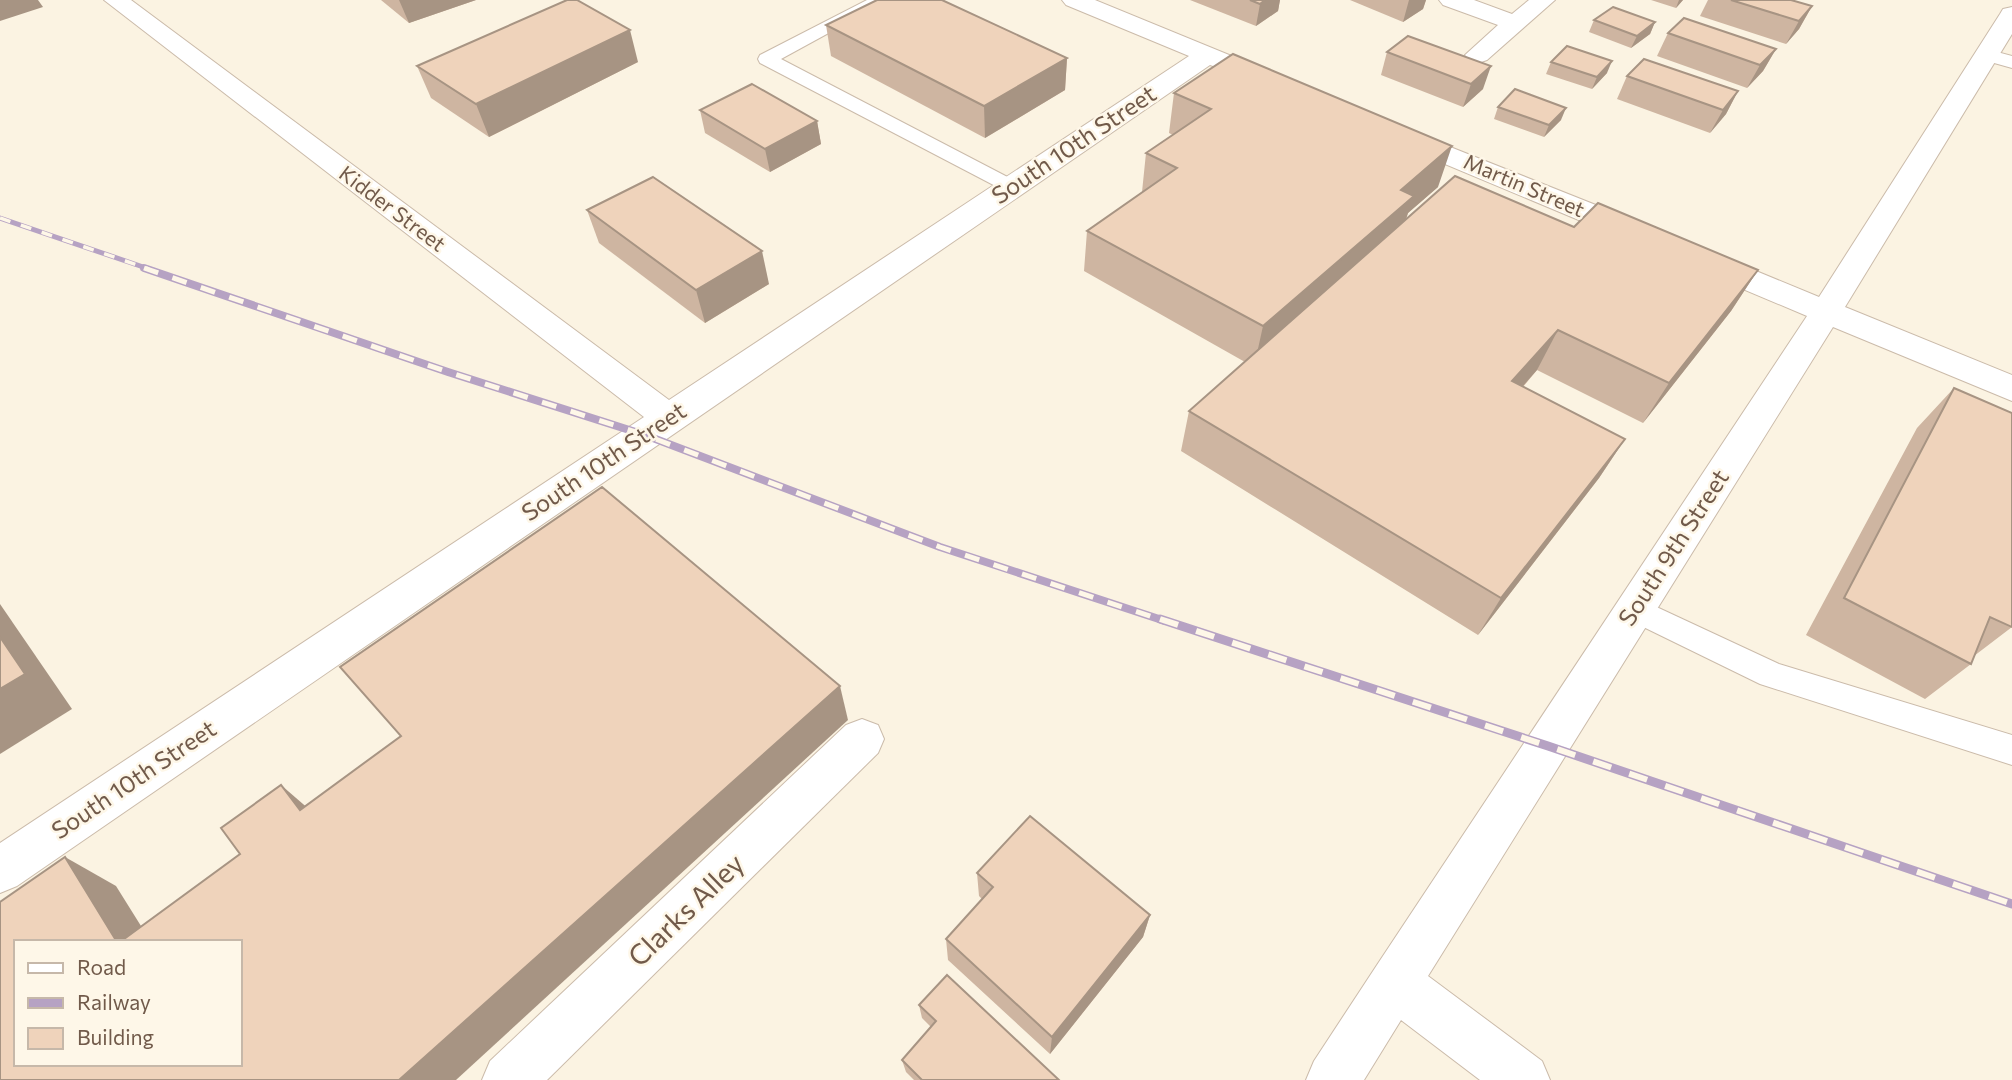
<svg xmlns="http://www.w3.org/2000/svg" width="2012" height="1080" viewBox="0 0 2012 1080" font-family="Commissioner,sans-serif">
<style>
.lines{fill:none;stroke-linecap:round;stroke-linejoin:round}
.lane-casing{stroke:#cbbbaa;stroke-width:2}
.street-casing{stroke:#cbbbaa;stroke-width:2}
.lane{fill:#fff;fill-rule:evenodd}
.street{fill:#fff;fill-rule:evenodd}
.rail-far2-casing{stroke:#b6a2c3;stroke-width:5}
.rail-far1-casing{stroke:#b6a2c3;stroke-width:8}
.rail-casing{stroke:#b6a2c3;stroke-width:9}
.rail-far2{stroke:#fef7e8;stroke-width:3.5;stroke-dasharray:11;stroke-linecap:butt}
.rail-far1{stroke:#fef7e8;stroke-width:5;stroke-dasharray:15;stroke-linecap:butt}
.rail{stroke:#fef7e8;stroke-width:6;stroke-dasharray:19;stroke-linecap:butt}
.wall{fill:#ceb5a1}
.shaded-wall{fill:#a79483}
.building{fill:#efd3bb;stroke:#a79483;stroke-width:2}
.labels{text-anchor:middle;stroke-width:5;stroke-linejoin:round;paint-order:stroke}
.far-street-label{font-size:21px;fill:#715a4a;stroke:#fef7e8}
.street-label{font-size:24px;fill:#715a4a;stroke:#fef7e8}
.near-street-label{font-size:28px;fill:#715a4a;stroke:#fef7e8}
</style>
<rect width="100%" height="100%" fill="#fbf3e2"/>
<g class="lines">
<defs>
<g id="lane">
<polygon points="867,0 889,0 781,59 1019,183 1022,187 1019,191 1005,191 760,63 758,59 760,55"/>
<polygon points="1986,49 2012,56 2012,68 1980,59 1977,55"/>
<polygon points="1635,597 1779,664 2012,735 2012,765 1760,684 1625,618 1620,609 1625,600"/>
</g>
<g id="street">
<polygon points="104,0 131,0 669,400 1189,56 1066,5 1062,0 1095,0 1234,57 1238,62 1234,67 1225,70 1210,65 17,886 0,893 0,843 644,417"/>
<polygon points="1439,0 1474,0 1512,14 1529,0 1555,0 1487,60 1478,63 1469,60 1465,55 1498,25 1443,5"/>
<polygon points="2012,7 2012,34 1845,307 2012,375 2012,401 1833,327 1428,976 1542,1061 1550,1080 1480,1080 1401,1020 1364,1080 1306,1080 1314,1061 1377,965 1807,316 1693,268 1689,261 1693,254 1704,251 1715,254 1819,297 2000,14 2003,9"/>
<polygon points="1400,127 1646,225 1650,232 1646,239 1635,241 1624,239 1390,141 1386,135 1390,129"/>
<polygon points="862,719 878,725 884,739 878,753 547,1080 482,1080 490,1061 846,725"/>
</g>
</defs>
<use href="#lane" class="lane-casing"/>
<use href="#street" class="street-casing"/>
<use href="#lane" class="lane"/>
<use href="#street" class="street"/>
<defs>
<polyline id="rail-far2" points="0,218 149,269"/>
<polyline id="rail-far1" points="144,268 448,372 645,435 940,547 1165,621"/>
<polyline id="rail" points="1160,619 1548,746 2012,904"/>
</defs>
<use href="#rail-far2" class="rail-far2-casing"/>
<use href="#rail-far1" class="rail-far1-casing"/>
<use href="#rail" class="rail-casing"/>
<use href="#rail-far2" class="rail-far2"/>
<use href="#rail-far1" class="rail-far1"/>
<use href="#rail" class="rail"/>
</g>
<g class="wall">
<polygon points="381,0 476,0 409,23"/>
<polygon points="1190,0 1280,0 1278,11 1256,26"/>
<polygon points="1350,0 1426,0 1423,9 1403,22"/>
<polygon points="1651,0 1683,0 1676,8"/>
<polygon points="1708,0 1791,0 1812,6 1799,29 1786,44 1700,16"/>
<polygon points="1594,20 1655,22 1650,34 1631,48 1589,32"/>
<polygon points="826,25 1067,58 1065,90 985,138 831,56"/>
<polygon points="1668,33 1776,49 1763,71 1747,88 1657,56"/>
<polygon points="1408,36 1483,89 1463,107 1381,75 1387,52"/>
<polygon points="638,62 489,137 431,98 417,66"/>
<polygon points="1551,62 1607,73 1592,89 1546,74"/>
<polygon points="1627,76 1738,91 1726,114 1710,133 1617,99"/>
<polygon points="1174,93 1438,187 1408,213 1406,219 1574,227 1758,270 1731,311 1643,423 1537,370 1523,387 1625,439 1599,478 1478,635 1181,451 1189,411 1245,362 1084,271 1087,231 1142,192 1146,153 1173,135 1169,133"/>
<polygon points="1498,107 1561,120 1544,137 1494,119"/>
<polygon points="700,110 817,121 821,144 770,172 705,133"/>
<polygon points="587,210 769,284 705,323 599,243"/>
<polygon points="1954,388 2012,627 1974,656 1971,664 1925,699 1806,635 1917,428"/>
<polygon points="977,873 1150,915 1143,937 1050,1054 948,960 946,939 982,899 979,896"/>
<polygon points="919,1005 1059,1080 914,1080 906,1072 902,1060 931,1027 922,1018"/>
</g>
<g class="shaded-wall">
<polygon points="0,0 38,0 43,7 0,21"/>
<polygon points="399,0 476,0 409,23"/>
<polygon points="1265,0 1280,0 1278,11 1256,26 1260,4"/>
<polygon points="1409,0 1426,0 1423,9 1403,22"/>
<polygon points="1679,0 1683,0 1676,8"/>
<polygon points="1812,6 1799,29 1786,44 1799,21"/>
<polygon points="1655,22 1650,34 1631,48 1637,36"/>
<polygon points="630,30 638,62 489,137 476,104"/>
<polygon points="1776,49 1763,71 1747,88 1760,65"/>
<polygon points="1067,58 1065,90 985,138 984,106"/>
<polygon points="1612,61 1607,73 1592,89 1597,77"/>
<polygon points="1491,66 1483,89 1463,107 1471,84"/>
<polygon points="1738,91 1726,114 1710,133 1723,110"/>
<polygon points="1566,108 1561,120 1544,137 1549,125"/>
<polygon points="817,121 821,144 770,172 765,149"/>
<polygon points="1452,146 1438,187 1408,213 1400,237 1254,367 1263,326 1401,190"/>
<polygon points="762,251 769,284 705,323 696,290"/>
<polygon points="1758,270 1731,311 1643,423 1669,383"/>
<polygon points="1558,330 1537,370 1492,421 1512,381"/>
<polygon points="1625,439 1599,478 1478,635 1501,598"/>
<polygon points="0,604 72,709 0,754"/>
<polygon points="840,686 848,720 456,1080 399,1080"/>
<polygon points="281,785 318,817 300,810"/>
<polygon points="65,857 116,886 151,942 117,942"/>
<polygon points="1150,915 1143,937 1050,1054 1052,1037"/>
</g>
<g class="building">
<polygon points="567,0 577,0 630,30 476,104 417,66"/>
<polygon points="877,0 942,0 1067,58 984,106 826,25"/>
<polygon points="1250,0 1265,0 1260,4"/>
<polygon points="1731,0 1791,0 1812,6 1799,21"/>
<polygon points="1613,7 1655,22 1637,36 1594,20"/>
<polygon points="1684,18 1776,49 1760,65 1668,33"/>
<polygon points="1408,36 1491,66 1471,84 1387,52"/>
<polygon points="1567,46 1612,61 1597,77 1551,62"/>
<polygon points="1233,54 1452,146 1401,190 1414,196 1263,326 1087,231 1177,168 1146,153 1211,109 1174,93"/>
<polygon points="1644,59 1738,91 1723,110 1627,76"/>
<polygon points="752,84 817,121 765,149 700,110"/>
<polygon points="1515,89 1566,108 1549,125 1498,107"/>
<polygon points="1455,176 1574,227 1598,203 1758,270 1669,383 1558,330 1512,381 1625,439 1501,598 1189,411"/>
<polygon points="653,177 762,251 696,290 587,210"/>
<polygon points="1954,388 2012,413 2012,627 1990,617 1971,664 1844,598"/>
<polygon points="602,487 840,686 399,1080 0,1080 0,902 65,857 117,942 16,942 16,1064 240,1064 240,942 120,942 240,854 221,828 281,785 300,810 401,736 340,667"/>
<polygon points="0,637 25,674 0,689"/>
<polygon points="1030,816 1150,915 1052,1037 946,939 993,887 977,873"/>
<polygon points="947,975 1059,1080 922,1080 902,1060 936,1021 919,1005"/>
</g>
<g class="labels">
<g class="far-street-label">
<text transform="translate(1524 186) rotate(23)" y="7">Martin Street</text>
<text transform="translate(392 209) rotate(37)" y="7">Kidder Street</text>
</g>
<g class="street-label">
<text transform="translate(1074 145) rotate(-34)" y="8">South 10th Street</text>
<text transform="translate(604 462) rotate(-34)" y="8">South 10th Street</text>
<text transform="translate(1674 548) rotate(-57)" y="8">South 9th Street</text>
<text transform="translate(134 780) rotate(-34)" y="8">South 10th Street</text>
</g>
<g class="near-street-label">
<text transform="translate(686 910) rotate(-44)" y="10">Clarks Alley</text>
</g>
</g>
<rect x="14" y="940" width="228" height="126" fill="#fef7e8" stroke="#c6b8a9" stroke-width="2"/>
<rect x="28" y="963" width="35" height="10" fill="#ffffff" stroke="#c6b8a9" stroke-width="2"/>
<text x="77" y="975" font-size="21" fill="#715a4a">Road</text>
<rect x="28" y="998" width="35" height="10" fill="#b6a2c3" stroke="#c6b8a9" stroke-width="2"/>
<text x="77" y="1010" font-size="21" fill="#715a4a">Railway</text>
<rect x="28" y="1028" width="35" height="21" fill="#efd3bb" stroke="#c6b8a9" stroke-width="2"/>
<text x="77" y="1045" font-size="21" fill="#715a4a">Building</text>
</svg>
